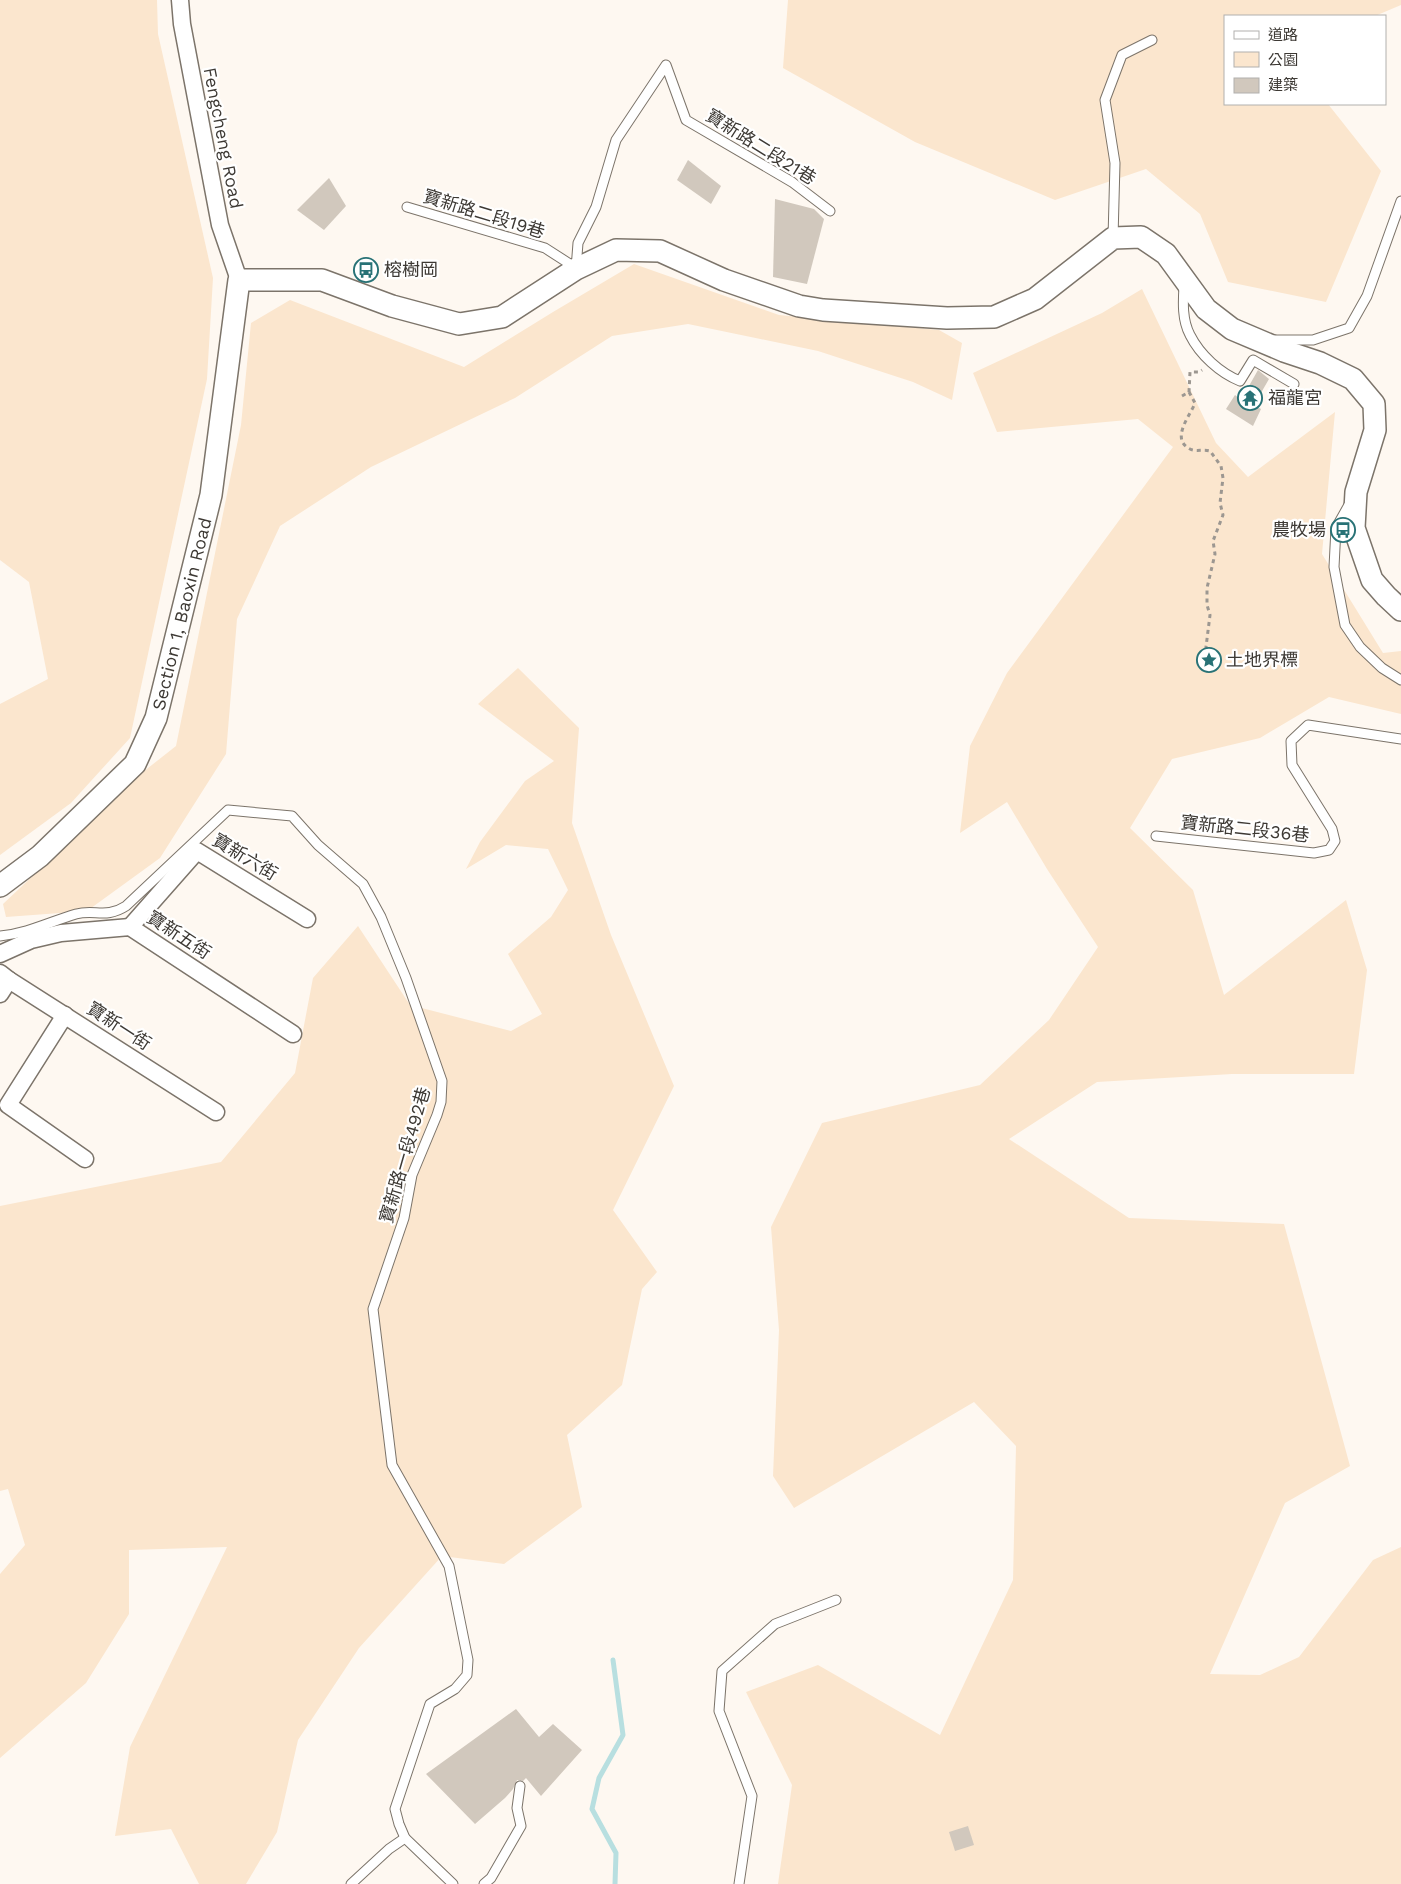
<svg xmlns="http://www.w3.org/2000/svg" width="1401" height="1884" viewBox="0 0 1401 1884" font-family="'Work Sans','Noto Sans TC',sans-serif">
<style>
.green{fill:#fbe6ce}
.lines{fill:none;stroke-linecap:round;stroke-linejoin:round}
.stream{stroke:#b8dfe0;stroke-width:5}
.building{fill:#d1c8bd}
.service-casing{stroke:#7c746a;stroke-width:11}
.minor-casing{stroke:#7c746a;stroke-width:19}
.tertiary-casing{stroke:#7c746a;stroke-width:24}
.path{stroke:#9c9791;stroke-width:3;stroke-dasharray:4 4;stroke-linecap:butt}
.service{stroke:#fff;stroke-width:9}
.minor{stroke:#fff;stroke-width:16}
.tertiary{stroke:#fff;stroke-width:21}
.labels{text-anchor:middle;stroke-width:4.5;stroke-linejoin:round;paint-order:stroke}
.street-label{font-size:18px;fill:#3d3934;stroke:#fff}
.poi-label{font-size:18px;fill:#3d3934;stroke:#fff;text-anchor:start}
</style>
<rect width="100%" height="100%" fill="#fef8f1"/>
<g class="green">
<polygon points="0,0 157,0 158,34 213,278 207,379 130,738 71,803 0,855 0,704 48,679 29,582 0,560"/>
<polygon points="788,0 1401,0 1401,5 1375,16 1225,16 1225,104 1328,104 1381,171 1326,302 1228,282 1200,214 1146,169 1055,200 915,142 783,68"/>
<polygon points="634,264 779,315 939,330 962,343 952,400 913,382 818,351 688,324 612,336 515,398 371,467 280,526 237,619 226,754 160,858 87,911 6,917 3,904 143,772 176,746 241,425 251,323 290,300 464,367 553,312"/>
<polygon points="1142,289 1216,443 1248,477 1335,412 1322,554 1383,653 1401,651 1401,714 1329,697 1260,738 1172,759 1130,828 1193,890 1224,995 1346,900 1367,970 1354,1074 1232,1074 1097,1082 1009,1139 1129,1218 1284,1224 1350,1466 1285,1503 1210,1674 1260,1675 1299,1657 1373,1560 1401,1547 1401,1884 778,1884 792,1785 746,1692 818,1665 940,1735 1013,1580 1016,1446 974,1402 794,1508 773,1476 779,1330 771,1227 822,1123 980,1085 1049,1020 1098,947 1047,869 1007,802 960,833 970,746 1007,673 1173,447 1138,419 997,432 973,373 1102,313"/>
<polygon points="518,668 579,728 572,823 611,935 674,1086 613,1210 657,1272 642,1289 622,1385 567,1435 582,1507 504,1564 442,1556 359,1648 298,1740 277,1832 246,1884 199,1884 171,1829 115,1836 130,1747 227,1547 129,1550 129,1614 86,1683 0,1758 0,1574 25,1545 8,1489 0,1491 0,1206 221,1162 295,1073 313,978 358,926 410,1005 511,1031 542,1014 508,954 551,917 568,890 548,849 506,845 466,869 480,842 525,781 554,761 478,704"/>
</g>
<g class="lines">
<polyline class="stream" points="613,1660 623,1735 599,1778 592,1809 616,1853 615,1884"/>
</g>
<g class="building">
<polygon points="688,160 721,186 711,204 677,180"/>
<polygon points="329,178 346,206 324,230 297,210"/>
<polygon points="775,199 814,209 824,219 807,284 773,277"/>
<polygon points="1258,370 1269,379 1254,405 1261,409 1253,426 1226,409 1235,395 1241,400"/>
<polygon points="516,1709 539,1737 553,1724 582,1750 541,1796 526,1778 523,1781 517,1780 513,1789 505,1798 475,1824 426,1774"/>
<polygon points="968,1826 974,1845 955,1851 949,1832"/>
</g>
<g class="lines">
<defs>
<g id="service">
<polyline points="407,207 545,248 576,268"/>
<polyline points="1113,238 1115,163 1105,100 1122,55 1152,40"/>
<polyline points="576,269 578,243 596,207 616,140 666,65 686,120 792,182 830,211"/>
<path d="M1184,286C1183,302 1182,320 1190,335C1200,355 1220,373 1240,381L1253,360L1294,384"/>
<polyline points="1275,340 1313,340 1349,328 1367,296 1401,201"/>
<polyline points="1350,503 1336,528 1334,567 1345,625 1360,647 1382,668 1401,680"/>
<polyline points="1156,836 1314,853 1329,850 1335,841 1332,829 1292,765 1291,741 1308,725 1401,739"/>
<path d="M0,936C29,933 49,922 76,914C95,909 106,919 126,906L228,810L292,816L318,845L363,884L381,917L406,978L442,1081L441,1102L437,1115L412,1175L404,1218L373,1309L392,1465L449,1566L468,1660L467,1675L455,1689L430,1704L395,1809L399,1824L405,1838L453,1884"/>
<polyline points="351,1884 389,1849 405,1838"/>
<polyline points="484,1884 491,1878 521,1826 517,1808 520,1786"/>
<polyline points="739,1884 752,1796 719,1711 722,1671 775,1624 836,1600"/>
</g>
<g id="minor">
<polyline points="180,0 182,24 220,225 239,280"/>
<polyline points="130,927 197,851 307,919"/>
<polyline points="0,954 31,940 61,933 130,927 293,1034"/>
<polyline points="0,973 9,980 216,1112"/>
<polyline points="0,994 9,980"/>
<polyline points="65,1015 8,1105 85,1159"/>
</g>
<polyline id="tertiary" points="0,886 40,856 135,764 156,718 211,495 239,280 322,280 392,306 459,324 502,317 576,269 616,250 660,251 724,280 799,306 823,310 947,318 994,317 1035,299 1113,238 1141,237 1166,254 1206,309 1232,329 1284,351 1320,363 1353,379 1374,404 1375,430 1356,492 1354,528 1372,580 1386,596 1401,610"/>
</defs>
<use href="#service" class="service-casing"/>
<use href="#minor" class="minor-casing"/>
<use href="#tertiary" class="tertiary-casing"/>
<g class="path">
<path d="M1189,392L1195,403C1190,416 1170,439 1190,449C1196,452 1203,449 1210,451L1221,466L1223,478L1220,503L1223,515L1213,541L1215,554L1207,588V605L1210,615L1206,647V665"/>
<polyline points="1182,396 1189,392 1190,372 1199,372 1202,370"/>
</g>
<use href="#service" class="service"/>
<use href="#minor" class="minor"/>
<use href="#tertiary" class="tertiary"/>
</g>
<defs>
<symbol id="bus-ring" viewBox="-11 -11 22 22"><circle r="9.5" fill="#fff" stroke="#287276" stroke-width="1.5"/><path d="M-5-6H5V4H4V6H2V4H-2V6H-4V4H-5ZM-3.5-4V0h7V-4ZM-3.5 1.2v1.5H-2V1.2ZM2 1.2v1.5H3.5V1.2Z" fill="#287276"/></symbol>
<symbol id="temple-ring" viewBox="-11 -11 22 22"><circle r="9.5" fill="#fff" stroke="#287276" stroke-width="1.5"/><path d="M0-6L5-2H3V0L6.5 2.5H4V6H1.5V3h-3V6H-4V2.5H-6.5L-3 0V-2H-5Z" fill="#287276"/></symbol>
<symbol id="sight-ring" viewBox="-11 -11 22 22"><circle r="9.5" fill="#fff" stroke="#287276" stroke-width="1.5"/><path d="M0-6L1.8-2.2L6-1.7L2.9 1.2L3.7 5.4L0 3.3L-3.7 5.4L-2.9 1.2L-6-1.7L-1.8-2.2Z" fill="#287276"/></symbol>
</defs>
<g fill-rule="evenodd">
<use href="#bus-ring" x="352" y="256" width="28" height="28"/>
<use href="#temple-ring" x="1236" y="384" width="28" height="28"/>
<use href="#bus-ring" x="1329" y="516" width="28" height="28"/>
<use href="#sight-ring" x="1195" y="646" width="28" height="28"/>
</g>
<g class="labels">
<g class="street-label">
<text transform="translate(223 138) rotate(79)" y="6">Fengcheng Road</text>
<text transform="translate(761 147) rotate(32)" y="6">寶新路二段21巷</text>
<text transform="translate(484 214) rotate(17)" y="6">寶新路二段19巷</text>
<text transform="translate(182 614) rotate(-76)" y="6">Section 1, Baoxin Road</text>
<text transform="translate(1245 829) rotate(6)" y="6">寶新路二段36巷</text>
<text transform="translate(245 857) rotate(31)" y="6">寶新六街</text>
<text transform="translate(179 935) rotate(33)" y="6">寶新五街</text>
<text transform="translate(119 1026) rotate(33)" y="6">寶新一街</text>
<text transform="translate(405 1155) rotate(-74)" y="6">寶新路一段492巷</text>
</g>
<g class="poi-label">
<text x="384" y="276">榕樹岡</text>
<text x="1268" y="404">福龍宮</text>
<text x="1326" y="536" text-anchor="end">農牧場</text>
<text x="1226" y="666">土地界標</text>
</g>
</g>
<rect x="1224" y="15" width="162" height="90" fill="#ffffff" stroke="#b1b0ae"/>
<rect x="1234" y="31" width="25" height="8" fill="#ffffff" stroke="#b1b0ae"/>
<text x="1268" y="40" font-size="15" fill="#3d3934">道路</text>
<rect x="1234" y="52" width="25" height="15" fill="#fbe6ce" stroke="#b1b0ae"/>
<text x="1268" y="65" font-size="15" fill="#3d3934">公園</text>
<rect x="1234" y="78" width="25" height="15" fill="#d1c8bd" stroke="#b1b0ae"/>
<text x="1268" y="90" font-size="15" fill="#3d3934">建築</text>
</svg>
